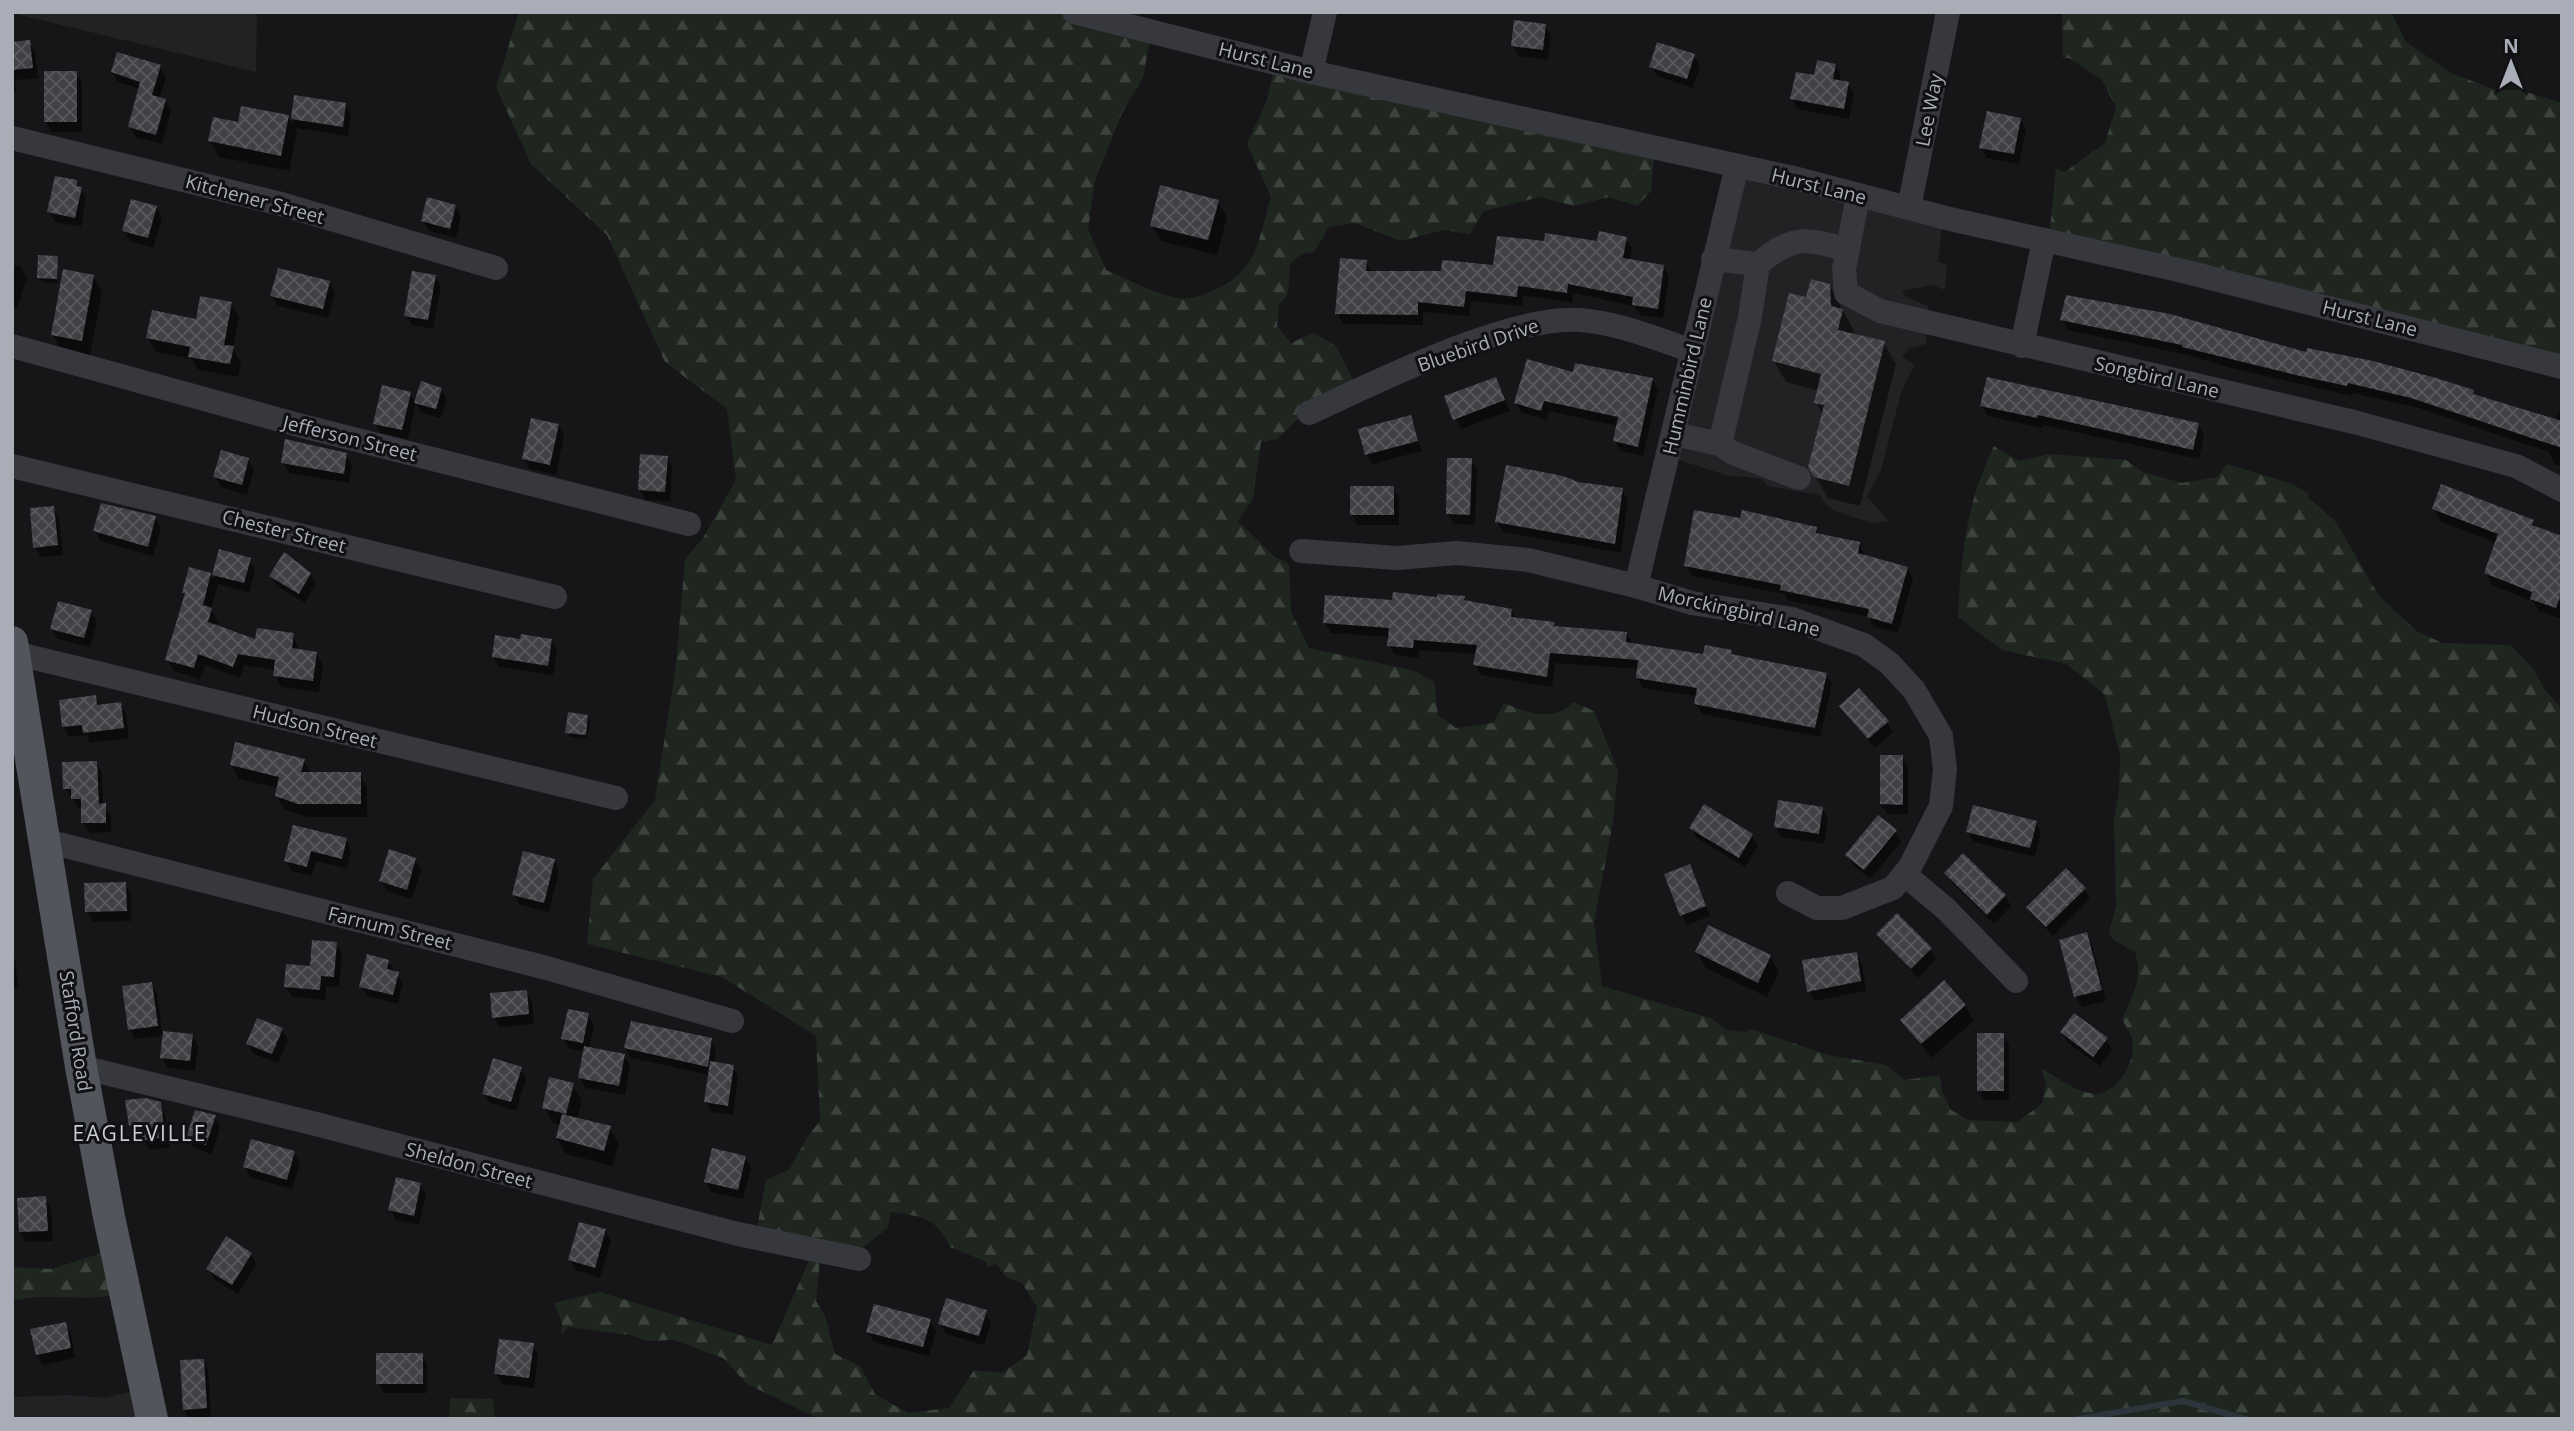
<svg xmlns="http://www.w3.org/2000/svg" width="2574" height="1431" viewBox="0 0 2574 1431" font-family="'Open Sans',sans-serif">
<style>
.built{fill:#222225}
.forest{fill:url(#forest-firs);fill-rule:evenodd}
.shadow{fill:#0007}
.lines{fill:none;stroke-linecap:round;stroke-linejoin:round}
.stream{stroke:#2c353c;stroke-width:6}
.building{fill:url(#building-cross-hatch)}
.minor{stroke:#37383d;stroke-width:24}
.major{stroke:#53555c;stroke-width:32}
.labels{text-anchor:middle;stroke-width:6;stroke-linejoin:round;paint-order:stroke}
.street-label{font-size:19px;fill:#a8adb8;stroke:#111113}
.neighbourhood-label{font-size:21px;letter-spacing:2px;fill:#c9ccd4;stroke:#111113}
</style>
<defs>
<pattern id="forest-firs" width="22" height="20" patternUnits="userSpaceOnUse" patternTransform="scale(1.75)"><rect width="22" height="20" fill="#1e261f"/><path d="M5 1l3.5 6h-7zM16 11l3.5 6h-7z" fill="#3c433d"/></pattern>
<pattern id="building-cross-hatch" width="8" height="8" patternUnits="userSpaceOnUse" patternTransform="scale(1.75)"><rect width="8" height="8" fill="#404145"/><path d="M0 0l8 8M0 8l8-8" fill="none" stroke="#595a5e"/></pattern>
</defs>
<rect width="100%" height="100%" fill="#161618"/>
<g class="built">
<polygon points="257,12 256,72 12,13 12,12"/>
<polygon points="1735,164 1943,216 1938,262 1947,265 1945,290 1932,285 1902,291 1905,296 1928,306 1926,344 1909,348 1902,357 1914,364 1913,368 1901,393 1881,470 1867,497 1889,521 1871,523 1835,511 1824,502 1820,495 1767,486 1762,479 1726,475 1669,457"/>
<polygon points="137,1390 153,1419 12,1419 14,1397 68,1395 104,1398"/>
</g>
<g class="forest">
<path d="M519,12H1087L1152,29L1143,78L1122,113L1095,181L1088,229L1106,270C1127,279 1150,291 1172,297C1186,300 1197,298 1209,292C1257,274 1258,242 1271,197L1247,144L1267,100L1273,73L1655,147L1651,191L1637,206L1609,197L1574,206L1540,197L1484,211L1470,234L1444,230L1400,241L1355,223L1329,227L1314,252L1302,254L1290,263L1288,294L1279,305L1277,326L1291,343L1314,333L1336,346L1356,385L1303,414L1277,439L1261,442L1253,498L1238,521L1275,557L1289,564L1291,612L1309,648L1415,671L1434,682L1438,715L1456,728L1493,723L1504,703C1528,713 1553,723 1573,702L1594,711L1618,770L1613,822L1594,922L1602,986L1710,1018L1727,1030L1746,1032L1751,1029L1828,1055L1886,1065L1905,1080L1940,1075L1942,1092L1951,1110L1968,1120L2017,1122L2042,1104L2046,1083L2041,1068C2057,1077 2078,1094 2097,1094C2118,1093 2138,1058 2132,1039C2130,1032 2125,1025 2122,1019C2133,996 2143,978 2135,952L2114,940L2109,933L2116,906L2114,820L2119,792L2120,755L2105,695L2067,664L2002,650L1958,617C1961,555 1966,504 1994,446L2019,461L2049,454L2126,460L2143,472L2182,483L2217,477L2227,464L2290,483L2308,493V497L2336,522L2379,596L2418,632L2442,643L2510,645L2532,667L2545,690L2562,709V1419H819L747,1384L723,1358L674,1340L648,1341L630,1335L568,1327L561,1335L562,1323L554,1303L600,1292L772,1345L811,1256L756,1233L766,1180L789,1170L808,1136L820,1121L816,1036L722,977L587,944L593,879L655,800L676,665L685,559L703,538L736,480L727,409L665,362L607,235L531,164L496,87ZM891,1212C923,1217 935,1216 950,1247L987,1262V1267L996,1264L1007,1278L1022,1283L1037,1307L1027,1355L1002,1373L974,1370L949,1408L908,1413L875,1394L860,1366L835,1354L825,1316L816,1301L821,1249L854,1254L888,1228Z"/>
<polygon points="2062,12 2391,12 2406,42 2453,74 2496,90 2520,90 2562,103 2562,365 2049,238 2056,169 2065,172 2105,143 2116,107 2102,80 2069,58 2063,58"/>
<path d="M114,1249L120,1294C81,1303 51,1291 12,1301V1267L52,1269Z"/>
<polygon points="450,1398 493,1399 495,1419 449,1419"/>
</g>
<g class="shadow">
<polygon points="1545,25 1551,36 1548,60 1519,56 1513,46"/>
<polygon points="29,42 35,52 38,78 15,80 16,91 12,92 12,44"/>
<polygon points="1694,56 1700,66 1693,88 1657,76 1651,66"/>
<polygon points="1835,65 1841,75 1839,82 1848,83 1854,93 1849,119 1798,109 1792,99"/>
<polygon points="160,67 166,77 159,99 165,101 171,111 162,144 135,137 130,127 140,89 118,82 112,72"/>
<polygon points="76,73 82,83 82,132 51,132 46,122"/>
<polygon points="296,97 345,105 351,115 348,136 295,128 297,132 289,171 219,157 210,141 239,124 288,117 292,124"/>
<polygon points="2020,119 2026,129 2019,164 1987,158 1981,148"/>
<polygon points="76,181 86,198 81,227 55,222 49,212"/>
<polygon points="1217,201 1227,217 1217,255 1161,241 1152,225"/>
<polygon points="455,206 461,216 456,238 429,231 423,221"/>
<polygon points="156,207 162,218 153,248 130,241 124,231"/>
<polygon points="1626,239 1632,249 1629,261 1663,266 1669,276 1663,318 1640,315 1634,306 1573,293 1572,303 1523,295 1522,306 1471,301 1469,316 1423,312 1423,325 1343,324 1337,313 1366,262 1372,272 1442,272 1495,267 1545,243 1598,243"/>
<polygon points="56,258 58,283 42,282 39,278"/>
<polygon points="12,265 21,267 27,278 17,308 12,306"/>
<polygon points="93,276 102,292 90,356 62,351 53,335"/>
<polygon points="435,277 441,287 433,329 412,325 406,315"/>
<polygon points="329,283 335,293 328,318 278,306 272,296"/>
<polygon points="1829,285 1854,331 1853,335 1884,343 1896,364 1860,506 1828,498 1815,476 1823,415 1816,402 1819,391 1786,382 1774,361 1807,299"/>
<polygon points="231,303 239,317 233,349 241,362 238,377 198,370 192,359 156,352 148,338 197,321"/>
<polygon points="2062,319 2307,354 2473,392 2476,397 2556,421 2558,413 2562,414 2562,466 2555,465 2549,452 2419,408 2353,393 2352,396 2231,368 2188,355 2068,330"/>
<polygon points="1496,379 1510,411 1461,429 1446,397"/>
<polygon points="1652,379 1658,389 1643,456 1621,451 1615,441 1618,426 1549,411 1547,420 1522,413 1516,403"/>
<polygon points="441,389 447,399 441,418 422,413 416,403"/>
<polygon points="410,393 416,403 408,439 381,433 375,423"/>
<polygon points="1982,406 2198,424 2204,435 2199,459 2043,425 2043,428 1988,416"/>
<polygon points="1410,417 1422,451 1372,464 1366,454"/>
<polygon points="558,425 564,435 556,475 530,469 524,459"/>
<polygon points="346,454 352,465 349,483 289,473 283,463"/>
<polygon points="666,457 672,467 670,501 645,500 640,490"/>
<polygon points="248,460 254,470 247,495 221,487 215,477"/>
<polygon points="1471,460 1477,470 1475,525 1454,524 1448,514"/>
<polygon points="1507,467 1622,490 1628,500 1621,553 1503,532 1497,522"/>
<polygon points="1393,488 1399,498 1399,525 1357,525 1352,515"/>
<polygon points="53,508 59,518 63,555 41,557 35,547"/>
<polygon points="2434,509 2533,521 2537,529 2562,538 2562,619 2539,611 2533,601 2493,586 2486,573 2497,543 2441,522"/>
<polygon points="155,518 161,528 153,556 100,541 95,531"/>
<polygon points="1816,528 1820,536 1859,543 1865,556 1907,568 1913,578 1898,633 1874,627 1869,617 1787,600 1784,594 1692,576 1686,565"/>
<polygon points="220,552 250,560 255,570 249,593 218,584 211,610 218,621 216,627 257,641 293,635 299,651 316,653 323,665 319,692 281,687 275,675 275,670 244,665 240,678 205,665 200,679 174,671 167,659 186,596 184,592 210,575 213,579"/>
<polygon points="310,574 316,584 305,603 277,586 271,576"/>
<polygon points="1464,597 1466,602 1511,610 1516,619 1554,624 1556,628 1626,633 1632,643 1705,656 1730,652 1733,657 1826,674 1832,684 1820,737 1702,714 1696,703 1697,696 1643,688 1637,677 1639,669 1555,663 1552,687 1481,675 1475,664 1477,654 1419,650 1418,658 1395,655 1389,645 1390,637 1331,633 1325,623 1394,602"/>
<polygon points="91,612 97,622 90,647 58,639 52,629"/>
<polygon points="551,640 557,651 553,675 499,667 493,657 521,641"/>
<polygon points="95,697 101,706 120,704 126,714 129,738 90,743 86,735 69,737 64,727"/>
<polygon points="1841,707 1887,722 1893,732 1875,748"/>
<polygon points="587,716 590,721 587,739 570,737 567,732"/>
<polygon points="1902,757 1908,767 1908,814 1887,814 1881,804"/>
<polygon points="303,760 311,774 360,774 367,787 367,817 307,817 284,809 277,796 279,788 239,779 231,765"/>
<polygon points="96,762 102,773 103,805 111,815 111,832 89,833 83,823 83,809 79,809 65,788"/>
<polygon points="1822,808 1828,819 1824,844 1781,837 1776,827"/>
<polygon points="2035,822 2041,832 2035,857 1974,842 1968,832"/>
<polygon points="294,827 346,840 351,850 347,868 316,861 312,876 292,871 286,861"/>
<polygon points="1691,828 1752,836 1758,846 1745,867 1697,838"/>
<polygon points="1895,831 1901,842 1870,879 1853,865 1848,855"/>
<polygon points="1963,856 2005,896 2011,906 1994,924 1952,883 1946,873"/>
<polygon points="415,859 421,870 412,899 387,891 381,881"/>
<polygon points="554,860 559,871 549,912 520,905 514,895"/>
<polygon points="1689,867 1710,916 1687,925 1682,915"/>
<polygon points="125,884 131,894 131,921 93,922 87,912"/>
<polygon points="2084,889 2090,899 2053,936 2028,908"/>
<polygon points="1878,934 1930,949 1936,959 1918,978"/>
<polygon points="2086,934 2092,944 2106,1001 2082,1007 2076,997 2062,941"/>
<polygon points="12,944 19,987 12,988"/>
<polygon points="336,944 342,954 339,987 326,986 325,1000 292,997 286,987"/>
<polygon points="1697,952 1770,957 1779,972 1767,997 1706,968"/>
<polygon points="1856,954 1862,964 1866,991 1814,1001 1809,991"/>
<polygon points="388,961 403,984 398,1004 367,996 361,986"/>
<polygon points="152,984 157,994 162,1032 192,1035 198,1046 195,1071 168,1068 162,1058 164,1036 135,1039 130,1029"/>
<polygon points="526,992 532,1002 534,1024 500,1027 494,1017"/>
<polygon points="1965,1006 1974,1021 1931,1058 1902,1020"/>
<polygon points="588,1015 594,1025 589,1048 624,1055 630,1065 625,1095 585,1088 580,1078 585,1052 569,1048 563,1038"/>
<polygon points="282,1029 288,1040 278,1063 254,1054 248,1044"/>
<polygon points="2062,1033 2106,1040 2112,1050 2100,1066 2068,1043"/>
<polygon points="2003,1035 2009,1045 2009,1100 1984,1100 1979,1090"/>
<polygon points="710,1039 716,1049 714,1063 732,1066 738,1076 733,1115 712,1112 706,1102 710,1075 631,1058 625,1048"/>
<polygon points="520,1068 526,1079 516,1111 490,1103 484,1093"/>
<polygon points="572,1085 582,1100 577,1120 609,1128 619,1144 613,1166 566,1154 557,1138 561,1125 553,1123 544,1107"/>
<polygon points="159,1103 165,1114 170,1147 149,1150 142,1135 136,1136 131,1126"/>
<polygon points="215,1117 220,1127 212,1154 194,1148 188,1138"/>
<polygon points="294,1153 300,1163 292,1189 250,1177 245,1167"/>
<polygon points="745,1157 751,1168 743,1199 711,1192 706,1182"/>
<polygon points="420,1184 426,1195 419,1225 396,1220 390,1209"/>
<polygon points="45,1198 51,1208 53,1241 26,1242 20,1232"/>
<polygon points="605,1231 611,1241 600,1278 575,1270 570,1260"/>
<polygon points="251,1254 256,1264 238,1294 214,1279 208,1269"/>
<polygon points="985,1312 991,1322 984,1345 946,1334 940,1323"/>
<polygon points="930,1321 936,1331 929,1356 874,1342 868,1332"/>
<polygon points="65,1324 71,1334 75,1358 43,1365 37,1355 32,1331"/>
<polygon points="532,1345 538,1355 534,1388 502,1384 496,1374"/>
<polygon points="422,1355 427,1365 427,1393 384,1393 378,1383"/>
<polygon points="203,1361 208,1369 211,1419 189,1418 184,1409"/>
</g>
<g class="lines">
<polyline class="stream" points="2078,1419 2183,1401 2245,1419"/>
</g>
<g class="building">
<polygon points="1514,20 1546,24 1543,50 1511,46"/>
<polygon points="30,40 33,68 12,70 12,42"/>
<polygon points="1657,42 1695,54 1687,79 1649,67"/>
<polygon points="117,52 161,65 152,95 166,99 156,135 128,127 140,82 111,72"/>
<polygon points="1817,60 1836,64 1833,79 1849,82 1844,109 1790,99 1796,72 1814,75"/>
<rect x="44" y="71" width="33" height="51"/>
<polygon points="294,95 346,103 343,127 291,119"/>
<polygon points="241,106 289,115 281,156 208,141 213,117 238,122"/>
<polygon points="1987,111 2021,118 2014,154 1979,148"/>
<polygon points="55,176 77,180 77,186 82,187 75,218 47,212"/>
<polygon points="1160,185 1219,200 1208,240 1150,226"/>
<polygon points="427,197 456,205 450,229 421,221"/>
<polygon points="131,199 157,206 148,238 122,231"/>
<polygon points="1599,231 1627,237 1623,258 1664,265 1658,309 1632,305 1633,297 1568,284 1567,293 1518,286 1517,297 1466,291 1464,307 1418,302 1418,315 1335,314 1340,258 1367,260 1366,271 1441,271 1442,260 1493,265 1497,236 1544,241 1545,233 1597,241"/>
<polygon points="38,255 58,256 57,279 37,278"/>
<polygon points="278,268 330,281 323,309 270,296"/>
<polygon points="63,269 94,275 82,341 51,335"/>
<polygon points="412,271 436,275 428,320 404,316"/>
<polygon points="1811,279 1830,284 1831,306 1843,309 1838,330 1885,341 1849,486 1814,477 1808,467 1824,405 1814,403 1821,374 1772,361 1789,293 1806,297"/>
<polygon points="2066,295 2170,314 2306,352 2307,348 2373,361 2436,378 2474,390 2473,394 2562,421 2562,448 2411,398 2348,383 2347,386 2300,376 2182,347 2182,345 2060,320"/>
<polygon points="200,296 232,302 224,345 234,346 230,364 188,357 190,347 146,338 152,310 196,319"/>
<polygon points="1527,359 1573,372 1575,363 1653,378 1638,447 1613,441 1618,417 1544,401 1541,411 1514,403"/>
<polygon points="1496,377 1505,400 1453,420 1444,396"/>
<polygon points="1987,377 2199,423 2193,450 2038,415 2037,418 1980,406"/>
<polygon points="421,381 442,388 436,409 414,403"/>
<polygon points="382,385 411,392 402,430 373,424"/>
<polygon points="1411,415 1418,441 1365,455 1358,429"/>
<polygon points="531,418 559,424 550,465 522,459"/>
<polygon points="285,439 347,453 344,474 281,463"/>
<polygon points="221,450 249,458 242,485 213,477"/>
<polygon points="640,454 668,456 665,492 638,490"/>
<polygon points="1447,458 1472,458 1470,515 1446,514"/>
<polygon points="1506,465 1563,476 1578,482 1623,488 1615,544 1495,522"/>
<polygon points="2441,484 2534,520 2532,525 2562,536 2562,592 2556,608 2530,599 2532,592 2484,573 2498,534 2432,509"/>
<rect x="1350" y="486" width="44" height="29"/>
<polygon points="101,503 156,516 148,547 93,531"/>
<polygon points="54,506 58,545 33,548 30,508"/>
<polygon points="1694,510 1740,518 1742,510 1817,527 1816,533 1860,542 1858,553 1908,567 1892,624 1867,617 1869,609 1780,590 1781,585 1684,566"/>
<polygon points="219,549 251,558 244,583 212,575"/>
<polygon points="284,552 311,573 299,594 269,576"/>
<polygon points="189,567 211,573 203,605 212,608 208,622 255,639 257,628 294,633 292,648 317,652 313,681 273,676 275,660 238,654 233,667 198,654 194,668 165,660 185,593 182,593"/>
<polygon points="1393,592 1437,597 1437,594 1465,596 1464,600 1512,609 1511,617 1555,622 1554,626 1627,632 1626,642 1703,654 1705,645 1732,650 1731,654 1827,673 1815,728 1694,704 1697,688 1636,678 1638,660 1550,653 1547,677 1473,665 1477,645 1414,640 1413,648 1387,646 1389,628 1323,623 1325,595 1392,600"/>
<polygon points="58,601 92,610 84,638 50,629"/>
<polygon points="521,634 552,639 548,666 492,657 495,635 520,639"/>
<polygon points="1859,688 1889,721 1868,739 1839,706"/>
<polygon points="96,695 97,705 121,702 124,728 83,733 82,725 62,727 59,700"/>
<polygon points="568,712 588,715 586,735 565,733"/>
<polygon points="235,742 305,759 301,772 361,772 361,804 298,804 275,796 279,777 230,765"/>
<polygon points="1880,755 1903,755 1903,805 1880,804"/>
<polygon points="97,761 99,804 106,803 106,823 81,823 81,799 71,799 71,789 63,789 62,762"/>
<polygon points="1778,800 1823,807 1819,834 1774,827"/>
<polygon points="1704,804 1753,834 1739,858 1689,828"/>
<polygon points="1973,805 2037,821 2030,848 1966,832"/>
<polygon points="1878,815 1897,830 1864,870 1845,855"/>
<polygon points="293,825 347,838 342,859 311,851 307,867 284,861"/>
<polygon points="389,849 416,858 407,890 379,881"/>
<polygon points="523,851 555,859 544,903 512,895"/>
<polygon points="1963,853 2006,895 1987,915 1944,873"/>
<polygon points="1690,864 1706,906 1680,916 1664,874"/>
<polygon points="2066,868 2086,888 2046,927 2026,907"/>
<polygon points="126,882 127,911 85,912 84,883"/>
<polygon points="1897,913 1932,948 1911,969 1876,934"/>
<polygon points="1708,925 1771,955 1758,983 1695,952"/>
<polygon points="2087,932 2102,990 2074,997 2059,940"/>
<polygon points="312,940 337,942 334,977 321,976 320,990 284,987 286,964 310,966"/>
<polygon points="1857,952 1861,981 1807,992 1802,960"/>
<polygon points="367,954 389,960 387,969 399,972 393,995 359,987"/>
<polygon points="1944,980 1966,1005 1921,1044 1900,1020"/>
<polygon points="152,982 158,1026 128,1030 122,986"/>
<polygon points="527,990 529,1014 492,1018 490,993"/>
<polygon points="568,1009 589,1013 583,1043 561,1039"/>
<polygon points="2074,1013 2108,1038 2093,1057 2060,1032"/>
<polygon points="257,1018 283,1028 272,1054 246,1044"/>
<polygon points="631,1021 712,1038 708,1067 624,1048"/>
<polygon points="163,1031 193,1034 190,1061 160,1058"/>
<rect x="1977" y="1033" width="27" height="58"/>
<polygon points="584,1046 625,1054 619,1086 578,1078"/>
<polygon points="493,1058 522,1067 511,1102 482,1094"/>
<polygon points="710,1061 734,1065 728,1106 704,1102"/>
<polygon points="549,1077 574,1083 566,1114 542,1108"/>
<polygon points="145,1098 161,1102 165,1137 141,1141 139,1125 129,1126 125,1100"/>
<polygon points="195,1110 216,1115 206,1145 186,1138"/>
<polygon points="562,1114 611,1126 604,1151 556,1138"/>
<polygon points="251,1139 295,1151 287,1180 243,1167"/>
<polygon points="712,1148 746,1156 738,1190 704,1182"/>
<polygon points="396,1177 421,1183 414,1216 388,1210"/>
<polygon points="46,1196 48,1231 19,1232 17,1198"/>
<polygon points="579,1222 606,1229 595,1268 568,1260"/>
<polygon points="226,1236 252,1253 232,1285 206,1269"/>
<polygon points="946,1298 987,1310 979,1336 938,1324"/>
<polygon points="874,1304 931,1319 923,1347 866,1332"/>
<polygon points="66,1322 71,1348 36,1355 30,1329"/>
<polygon points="499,1339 534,1343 529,1378 494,1374"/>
<rect x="376" y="1353" width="47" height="31"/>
<polygon points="204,1359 207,1408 183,1410 180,1360"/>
</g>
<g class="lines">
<g class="minor">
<polyline points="1074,12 1311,72 1798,179 1950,219 2183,271 2562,367"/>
<polyline points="1311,72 1325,12"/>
<polyline points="12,138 281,204 496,268"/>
<polyline points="1858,196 1844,269 1846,293 1880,311 2354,422 2516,466 2562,490"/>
<polyline points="1909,208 1948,12"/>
<path d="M1713,259L1758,264C1793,235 1805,238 1848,250"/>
<polyline points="12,346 302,426 689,524"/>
<polyline points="2022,346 2044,240"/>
<path d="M1309,413C1377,382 1509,315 1580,320C1619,323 1657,339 1693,351"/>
<polyline points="1674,434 1720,444 1750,317 1758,264"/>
<polyline points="1720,444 1733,453 1799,478"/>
<polyline points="12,466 555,597"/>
<polyline points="1301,551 1397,558 1457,553 1528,560 1636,586 1692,603 1792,619 1864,645 1889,663 1914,690 1941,736 1945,769 1941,806 1910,867 1893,888 1842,908 1817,908 1788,893"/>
<polyline points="1636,586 1737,166"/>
<polyline points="14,653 616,798"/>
<polyline points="46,841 543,967 732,1021"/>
<polyline points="1904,874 1946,909 2016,981"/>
<polyline points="81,1067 316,1124 738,1234 859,1259"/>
</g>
<polyline class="major" points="12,642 81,1067 109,1217 152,1419"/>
</g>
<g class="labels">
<g class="street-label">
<text transform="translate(1266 60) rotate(14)" y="7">Hurst Lane</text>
<text transform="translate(1929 110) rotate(-79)" y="7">Lee Way</text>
<text transform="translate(1819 186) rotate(14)" y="7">Hurst Lane</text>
<text transform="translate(255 199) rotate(15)" y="7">Kitchener Street</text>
<text transform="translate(2370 318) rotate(14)" y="7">Hurst Lane</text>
<text transform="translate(1478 345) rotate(-19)" y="7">Bluebird Drive</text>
<text transform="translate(1687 376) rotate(-77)" y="7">Humminbird Lane</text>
<text transform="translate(2157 377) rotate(13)" y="7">Songbird Lane</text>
<text transform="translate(350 438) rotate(14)" y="7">Jefferson Street</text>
<text transform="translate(284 531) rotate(14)" y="7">Chester Street</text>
<text transform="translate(1739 611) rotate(13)" y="7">Morckingbird Lane</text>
<text transform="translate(315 726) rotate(14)" y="7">Hudson Street</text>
<text transform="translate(390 928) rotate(14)" y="7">Farnum Street</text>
<text transform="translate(76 1031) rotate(81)" y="7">Stafford Road</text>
<text transform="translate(469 1165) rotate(15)" y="7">Sheldon Street</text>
</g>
<g class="neighbourhood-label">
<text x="140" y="1141">EAGLEVILLE</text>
</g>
</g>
<rect width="2574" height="1431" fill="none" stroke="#a8adb8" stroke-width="28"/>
<g transform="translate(2511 63)" stroke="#111113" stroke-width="5" paint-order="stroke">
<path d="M0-5L12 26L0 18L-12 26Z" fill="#a8adb8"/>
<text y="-10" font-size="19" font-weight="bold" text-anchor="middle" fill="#a8adb8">N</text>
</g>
</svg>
